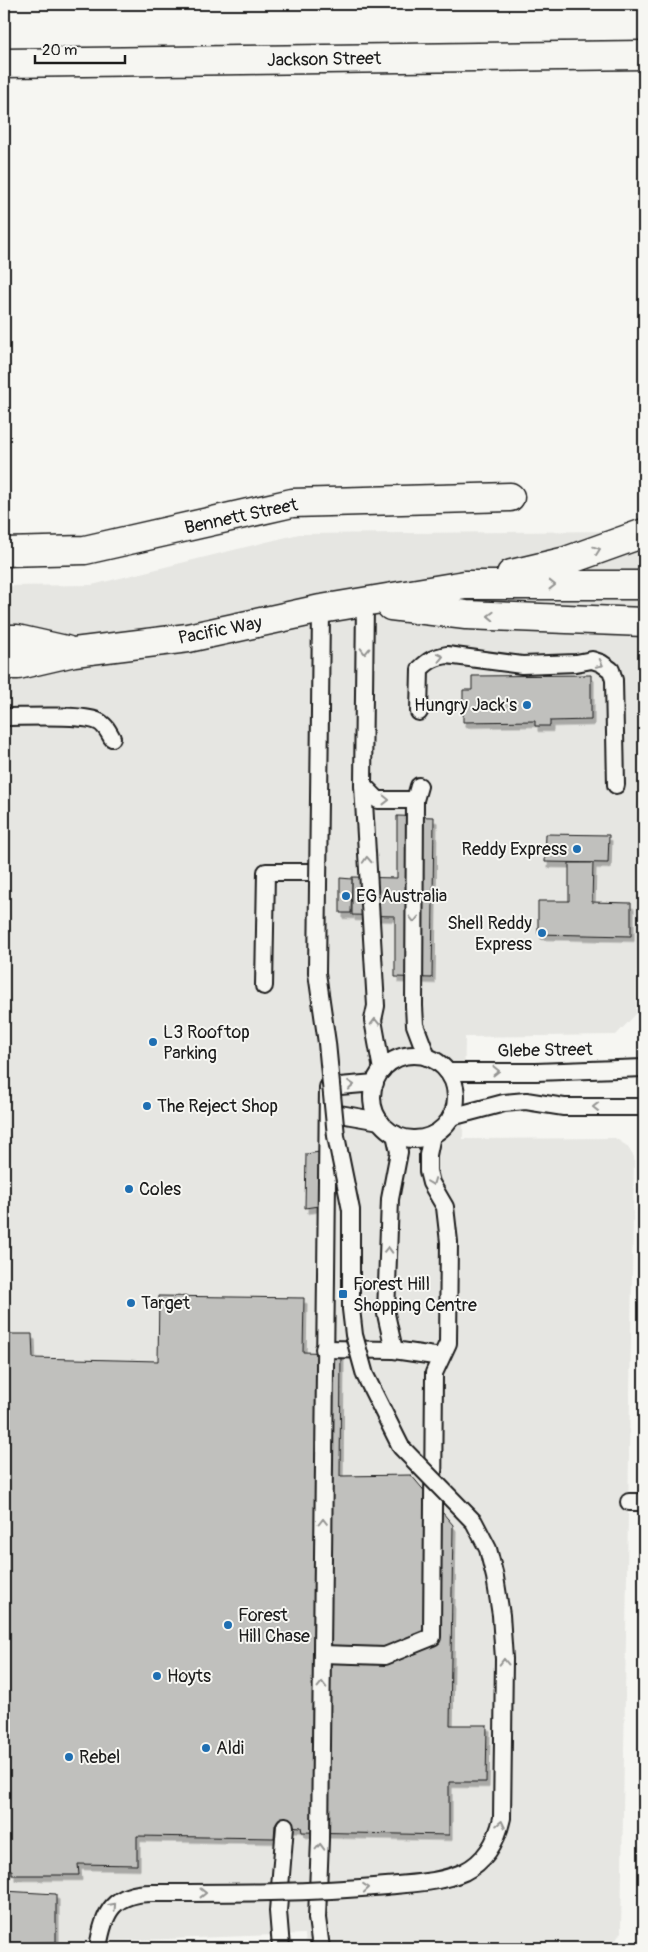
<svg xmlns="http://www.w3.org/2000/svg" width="648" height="1952" viewBox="0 0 648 1952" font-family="Pangolin,sans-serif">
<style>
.built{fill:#e6e6e2}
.building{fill:#c0c0bd;stroke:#1c1c1c;filter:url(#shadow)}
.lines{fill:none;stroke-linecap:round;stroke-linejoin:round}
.lane-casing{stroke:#1c1c1c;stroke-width:20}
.street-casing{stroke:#1c1c1c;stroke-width:31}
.lane{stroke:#f6f6f2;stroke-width:16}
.street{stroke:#f6f6f2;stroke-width:28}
.lane-bridge-casing{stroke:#1c1c1c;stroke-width:20;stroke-linecap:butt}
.lane-bridge{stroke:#f6f6f2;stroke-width:16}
.oneway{stroke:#949492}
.poi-dot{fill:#1f6fb2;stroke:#f6f6f2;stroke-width:2}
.labels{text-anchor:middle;stroke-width:4;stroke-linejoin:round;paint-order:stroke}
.street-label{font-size:18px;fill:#1c1c1c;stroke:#f6f6f2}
.poi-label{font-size:18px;fill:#1c1c1c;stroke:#f6f6f2;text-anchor:start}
</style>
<defs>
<filter id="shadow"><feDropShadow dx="3" dy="5.5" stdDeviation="0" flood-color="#0004"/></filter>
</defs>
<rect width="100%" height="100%" fill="#f6f6f2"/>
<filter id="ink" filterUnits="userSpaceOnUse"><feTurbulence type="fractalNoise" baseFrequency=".02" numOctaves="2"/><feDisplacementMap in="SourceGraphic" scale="10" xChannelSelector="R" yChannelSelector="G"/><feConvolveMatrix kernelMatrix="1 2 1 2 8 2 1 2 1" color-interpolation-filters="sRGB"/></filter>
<g filter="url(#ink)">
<polygon class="built" points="622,531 642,551 636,1014 616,1035 465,1037 463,1139 615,1138 627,1146 634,1157 621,1932 614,1943 608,1948 306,1948 305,1934 4,1945 4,586 92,585 299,534"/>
<g class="building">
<polygon points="591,675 591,720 550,721 550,726 535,726 535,721 463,722 463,690 472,690 472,676"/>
<polygon points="397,816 434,817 432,978 395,977 395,916 352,915 352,877 397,878"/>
<polygon points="546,834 609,835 608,863 545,862"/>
<polygon points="569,863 593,863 592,902 631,903 631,936 538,934 538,901 569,901"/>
<polygon points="340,878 352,879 351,913 340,913"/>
<polygon points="326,1151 325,1205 305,1208 306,1154"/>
<polygon points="159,1296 304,1298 303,1352 341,1353 340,1476 411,1475 453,1525 450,1725 487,1725 486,1782 449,1782 449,1835 302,1832 301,1827 275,1825 274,1838 137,1836 137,1865 78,1864 79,1875 12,1875 12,1870 4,1870 4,1334 32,1334 33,1358 158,1361"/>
<polygon points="4,1891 56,1894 56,1942 4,1943"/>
</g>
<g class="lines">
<defs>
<g id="lane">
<polyline points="365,603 363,785 378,800 415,800 419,786"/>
<polyline points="320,711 321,609"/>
<path d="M419,712L420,669C429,660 435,657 447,655L522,665L576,663L592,660L601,663L611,670L614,680L616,785"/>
<path d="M4,717C24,717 82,714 97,721C105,724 108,731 112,738"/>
<polyline points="363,785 376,1006 373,1020 382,1070"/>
<polyline points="415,800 414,1006 415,1025 427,1057"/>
<polyline points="264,986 266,872 318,872"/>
<circle cx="414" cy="1097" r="42"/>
<polyline points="448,1072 536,1072 644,1068"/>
<polyline points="328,1112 380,1121"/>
<polyline points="451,1117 504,1103 526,1101 564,1107 644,1107"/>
<polyline points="324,1349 394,1350 441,1357"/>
<polyline points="394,1350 386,1314 390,1199 399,1152 395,1134"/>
<polyline points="629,1502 644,1502"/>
<polyline points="322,1654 385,1656 432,1637 434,1373 448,1343 449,1242 445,1207 431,1183 428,1171 428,1155 432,1135"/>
<path d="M98,1948C104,1911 113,1892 155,1893"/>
<polyline points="281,1948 278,1911 285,1826"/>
<polyline points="321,1948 317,1918 320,1839 328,1087 375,1083"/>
</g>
<g id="street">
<polyline points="4,63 644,55"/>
<polyline points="4,552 85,550 292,503 510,497"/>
<polyline points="511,574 566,561 644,533"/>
<polyline points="391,606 466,615 644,622"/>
<polyline points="4,639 17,639 66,650"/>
<polyline points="4,665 18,665 74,652 188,638 321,609 465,585 644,585"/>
</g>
</defs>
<use href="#lane" class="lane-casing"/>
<use href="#street" class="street-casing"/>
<use href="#lane" class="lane"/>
<use href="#street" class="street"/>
<defs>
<path id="lane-bridge" d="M155,1893C232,1893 309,1893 386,1886C413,1883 439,1883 464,1872C486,1861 497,1841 502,1818L504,1659L501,1615L495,1577L488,1549L474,1522L401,1447L365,1375L354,1335L351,1309V1210L336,1136L327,1043L317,973L320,711"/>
</defs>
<use href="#lane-bridge" class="lane-bridge-casing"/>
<use href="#lane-bridge" class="lane-bridge"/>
</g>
<defs><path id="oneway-chevron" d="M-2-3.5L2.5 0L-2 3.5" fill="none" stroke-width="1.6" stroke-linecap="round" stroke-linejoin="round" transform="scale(1.25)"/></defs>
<g class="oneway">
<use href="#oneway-chevron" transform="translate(597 550) rotate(-19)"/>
<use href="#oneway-chevron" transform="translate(552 585)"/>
<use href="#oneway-chevron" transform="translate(491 616) rotate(-178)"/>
<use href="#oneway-chevron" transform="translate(365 651) rotate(91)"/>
<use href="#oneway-chevron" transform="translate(440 657) rotate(-12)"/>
<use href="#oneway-chevron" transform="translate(600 664) rotate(27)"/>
<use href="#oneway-chevron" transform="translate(386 800) rotate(1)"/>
<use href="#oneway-chevron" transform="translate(367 860) rotate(-93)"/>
<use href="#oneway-chevron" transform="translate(414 919) rotate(90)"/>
<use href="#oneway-chevron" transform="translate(375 1022) rotate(-91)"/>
<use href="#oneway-chevron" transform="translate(496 1071) rotate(1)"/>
<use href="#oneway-chevron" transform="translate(351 1085) rotate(-5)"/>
<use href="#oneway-chevron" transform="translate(596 1107) rotate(-180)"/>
<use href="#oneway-chevron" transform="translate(432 1182) rotate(69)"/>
<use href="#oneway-chevron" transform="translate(388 1250) rotate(-88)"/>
<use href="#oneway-chevron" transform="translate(323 1522) rotate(-90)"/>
<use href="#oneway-chevron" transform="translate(504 1662) rotate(-91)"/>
<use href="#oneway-chevron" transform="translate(322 1685) rotate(-89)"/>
<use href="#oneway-chevron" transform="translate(501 1824) rotate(-78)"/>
<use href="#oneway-chevron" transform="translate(320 1847) rotate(-88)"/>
<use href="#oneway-chevron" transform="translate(366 1888) rotate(-5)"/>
<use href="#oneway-chevron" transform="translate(203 1893)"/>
<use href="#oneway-chevron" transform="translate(113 1906) rotate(-48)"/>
</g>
</g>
<g class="poi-dot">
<circle cx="527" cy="705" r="5"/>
<circle cx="577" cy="849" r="5"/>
<circle cx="346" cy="896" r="5"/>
<circle cx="542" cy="933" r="5"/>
<circle cx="153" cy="1042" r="5"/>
<circle cx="147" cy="1106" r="5"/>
<circle cx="129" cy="1189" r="5"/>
<rect x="338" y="1289" width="10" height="10" rx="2.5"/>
<circle cx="131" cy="1303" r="5"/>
<circle cx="228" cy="1625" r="5"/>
<circle cx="157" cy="1676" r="5"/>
<circle cx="206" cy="1748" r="5"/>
<circle cx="69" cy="1757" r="5"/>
</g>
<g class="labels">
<g class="street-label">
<text transform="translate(324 59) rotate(-1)" y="6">Jackson Street</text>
<text transform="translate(241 516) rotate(-12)" y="6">Bennett Street</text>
<text transform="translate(220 630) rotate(-11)" y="6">Pacific Way</text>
<text transform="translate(545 1050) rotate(-1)" y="6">Glebe Street</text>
</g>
<g class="poi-label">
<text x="517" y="711" text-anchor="end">Hungry Jack's</text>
<text x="567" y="855" text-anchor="end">Reddy Express</text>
<text x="356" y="902">EG Australia</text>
<text x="532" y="929" text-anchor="end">Shell Reddy<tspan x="532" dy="21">Express</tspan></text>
<text x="163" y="1038">L3 Rooftop<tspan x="163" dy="21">Parking</tspan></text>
<text x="157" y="1112">The Reject Shop</text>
<text x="139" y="1195">Coles</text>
<text x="353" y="1290">Forest Hill<tspan x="353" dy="21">Shopping Centre</tspan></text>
<text x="141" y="1309">Target</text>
<text x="238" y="1621">Forest<tspan x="238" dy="21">Hill Chase</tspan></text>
<text x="167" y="1682">Hoyts</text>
<text x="216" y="1754">Aldi</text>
<text x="79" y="1763">Rebel</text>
</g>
</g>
<rect width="648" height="1952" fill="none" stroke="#f6f6f2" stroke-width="20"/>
<rect x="10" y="10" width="628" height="1932" fill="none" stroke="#1c1c1c" stroke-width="2" filter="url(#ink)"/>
<path d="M35 55v8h90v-8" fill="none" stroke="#1c1c1c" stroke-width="2.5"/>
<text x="42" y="55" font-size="15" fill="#1c1c1c" stroke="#f6f6f2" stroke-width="4" paint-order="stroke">20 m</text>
</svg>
